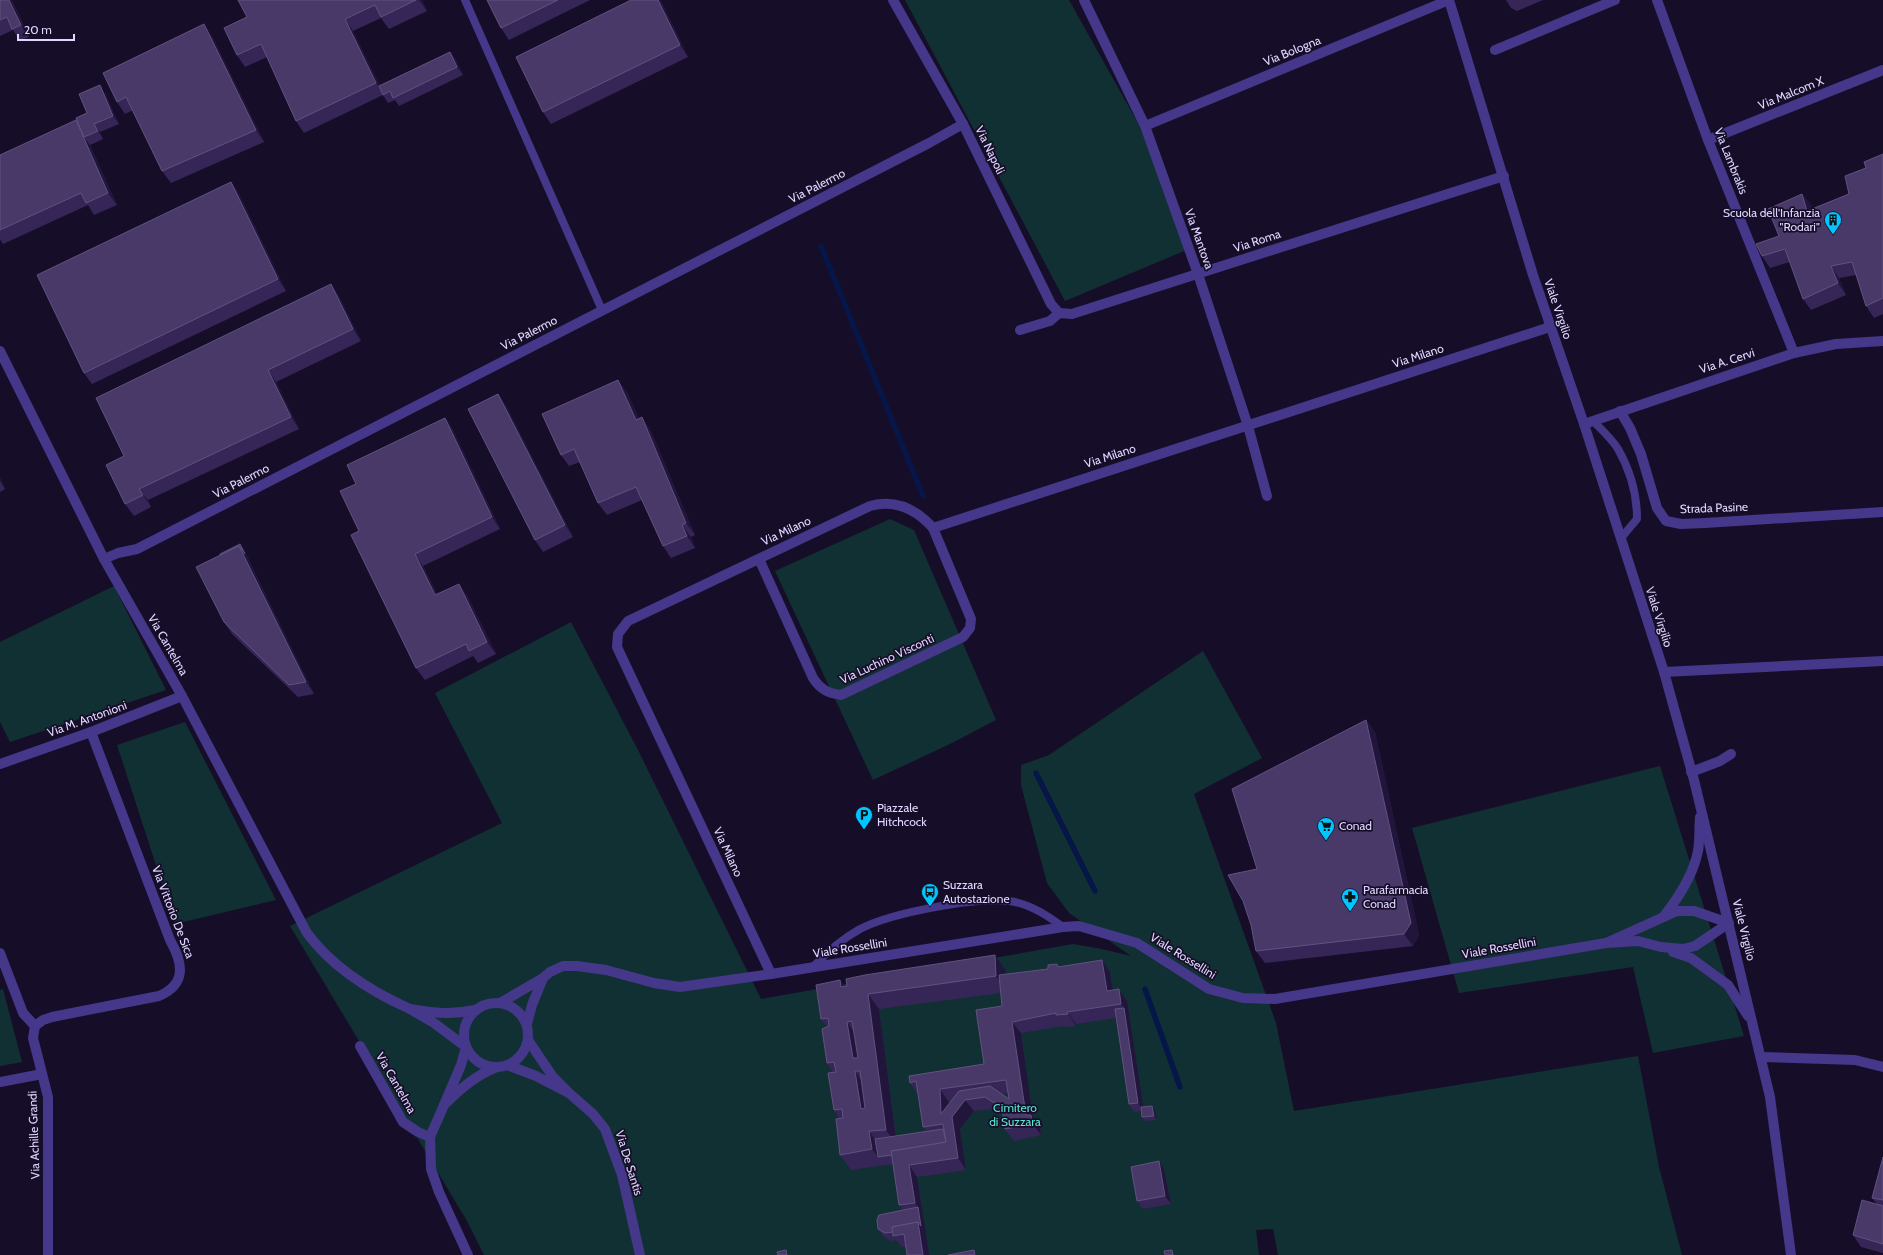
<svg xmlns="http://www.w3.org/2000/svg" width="1883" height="1255" viewBox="0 0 1883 1255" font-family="Cabin,sans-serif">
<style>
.green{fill:#113033}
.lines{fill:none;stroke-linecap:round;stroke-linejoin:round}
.stream{stroke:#071648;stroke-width:5.5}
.service{stroke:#45378a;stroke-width:8}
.minor{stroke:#45378a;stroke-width:10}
.wall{fill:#362657;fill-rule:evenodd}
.shaded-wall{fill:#21153c}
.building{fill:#483969;stroke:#605280;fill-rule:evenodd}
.labels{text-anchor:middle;stroke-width:3.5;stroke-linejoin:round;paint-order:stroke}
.street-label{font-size:12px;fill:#e0d6ff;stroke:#160e28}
.poi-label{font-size:12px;fill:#e0d6ff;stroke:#160e28;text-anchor:start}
.park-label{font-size:12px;fill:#5ae7d6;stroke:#160e28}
</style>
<rect width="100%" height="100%" fill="#160e28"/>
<g class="green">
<polygon points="905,0 1069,0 1139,125 1189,249 1065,301"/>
<polygon points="890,519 914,530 996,720 950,744 873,780 775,571"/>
<polygon points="114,586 166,690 10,742 0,722 0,642"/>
<polygon points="571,622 639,752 761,999 1073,944 1102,949 1131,956 1069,913 1047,883 1021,785 1021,765 1049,755 1203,651 1262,758 1194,794 1276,1023 1294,1111 1638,1056 1659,1167 1682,1255 1278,1255 1273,1229 1256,1230 1259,1255 484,1255 467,1221 290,926 502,823 435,693"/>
<polygon points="185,722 276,900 175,924 117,745"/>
<polygon points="1660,766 1744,1036 1653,1053 1633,967 1459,993 1412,828"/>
<polygon points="3,989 22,1062 0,1066 0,990"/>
</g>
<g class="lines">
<g class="stream">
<polyline points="821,246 923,496"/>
<polyline points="1036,773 1095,891"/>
<polyline points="1145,989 1180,1087"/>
</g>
<g class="service">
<polyline points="465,0 602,310"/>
<path d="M1593,421C1602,430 1612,439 1618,449C1630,470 1637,495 1637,519L1621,538"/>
<path d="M813,967C827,952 842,939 860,929C891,913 981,895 1015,902C1033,906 1048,916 1063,927"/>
</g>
<g class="minor">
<polyline points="893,0 963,124 1051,304 1059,313"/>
<polyline points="1084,0 1145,126 1198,274 1248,426 1267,496"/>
<polyline points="1449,0 1533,275 1584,424 1664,672 1694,780 1770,1097 1791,1255"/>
<polyline points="1657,0 1708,140 1794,353"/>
<polyline points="1495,50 1615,0"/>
<polyline points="1145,126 1449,0"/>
<polyline points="1708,140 1883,70"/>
<polyline points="1020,330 1050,321 1059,313 1072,314 1504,176"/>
<path d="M0,351L104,559L182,696L307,933C332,967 372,992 410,1009"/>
<polyline points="1620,411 1630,428 1641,454 1657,508 1666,521 1681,524 1705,523 1883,512"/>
<polyline points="1584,424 1794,353 1836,344 1883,341"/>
<polyline points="104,559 118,553 137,549 929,143 963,124"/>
<path d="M759,559L813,678C821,690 828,693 841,695L963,637L970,628L971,619L933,528"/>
<polyline points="1664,672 1883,661"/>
<polyline points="0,764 91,732 182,696"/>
<polyline points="1691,772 1720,761 1731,754"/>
<path d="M1664,916C1679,897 1693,876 1698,851C1700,840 1699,828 1700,817"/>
<polyline points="1673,952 1691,958 1728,985 1748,1016"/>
<polyline points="0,953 23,1013 35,1026 33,1038 48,1097 48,1255"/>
<polyline points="771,974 1063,927 1079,926 1137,943 1209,989 1243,998 1275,999 1606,943 1638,941 1661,947 1683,949 1695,946 1729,923 1694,911 1677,911 1606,943"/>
<path d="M543,978L550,972L563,966H577L606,970L654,983L680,987L771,974L617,647L618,634L628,621L870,506C895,499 916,509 933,528L1550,327"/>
<circle cx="496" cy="1035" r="32"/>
<polyline points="500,1003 543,978 532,1005 527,1024"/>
<path d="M475,1010C451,1015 434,1013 410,1009L434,1023L466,1047L461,1065L444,1105C460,1089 476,1075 497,1067"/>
<path d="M35,1026L43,1020L52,1017L159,996C187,984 183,963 170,940L91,732"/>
<polyline points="360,1046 403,1122 418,1132 430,1137 431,1169 439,1192 468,1255"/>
<polyline points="1762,1057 1855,1060 1883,1067"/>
<polyline points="507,1065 536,1076 569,1093 553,1077 528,1040"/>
<polyline points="0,1082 42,1074"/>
<polyline points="569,1093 593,1114 605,1129 622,1175 640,1255"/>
<polyline points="430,1137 444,1105"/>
</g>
</g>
<g class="wall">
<polygon points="0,0 12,0 29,37 20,41 13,30 0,36"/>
<polygon points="238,0 422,0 427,11 389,29 381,18 353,31 380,86 450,52 456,60 463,75 399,106 395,100 388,103 383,95 304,133 296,121 267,57 245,67 237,55 247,17"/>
<polygon points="487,0 590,0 509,40 501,28"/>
<polygon points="1506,0 1543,0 1517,11 1511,8"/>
<polygon points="661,1 688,57 551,124 543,112"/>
<polygon points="212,36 264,142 171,183 162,171 133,110 125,114 117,102"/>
<polygon points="105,93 119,124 100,132 103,139 90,145 117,205 94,215 88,205 3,244 0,239 0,155 79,125 87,113"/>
<polygon points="1883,154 1883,314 1874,318 1866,306 1856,275 1839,278 1846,295 1811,310 1803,299 1790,262 1770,268 1762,256 1779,236 1802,194 1811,205 1812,209 1849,194 1866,168"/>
<polygon points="231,182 239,194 286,291 92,384 84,373"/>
<polygon points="339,296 361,341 276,382 299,429 148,500 151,507 134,516 125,504 124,456"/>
<polygon points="627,392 639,419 650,429 695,535 691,537 695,548 671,558 663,546 642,500 607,515 598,503 580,462 569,466 561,455"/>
<polygon points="498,394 506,406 573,537 543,552 535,540"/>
<polygon points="445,418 453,430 500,529 423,566 437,594 467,595 496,654 478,663 473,656 425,680 416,668 356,484"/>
<polygon points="0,478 5,489 0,492"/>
<polygon points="243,548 314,694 298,697 232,634 224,622"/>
<polygon points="1366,720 1375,732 1419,935 1413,946 1265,963 1256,951 1257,869"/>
<path d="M995,955L1006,971V974L1048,969L1102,960L1110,972L1113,990L1119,989L1127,1001L1143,1106H1152L1155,1110L1157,1120L1145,1121L1142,1117V1111L1134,1112L1129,1104L1116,1018L1076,1024V1026L1064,1027L1063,1026L1021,1033L1033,1117L1040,1127L1041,1135L1014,1141L1005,1129L1003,1115L994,1109L974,1111L960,1129L966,1170L917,1177L929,1255L906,1247H902L896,1240L891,1241L884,1237L878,1229L903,1210L899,1205L893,1164L851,1170L840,1155L839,1118L834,1110L833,1073L827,1063V1027L821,1019L840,980L845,987ZM1001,993L1002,1006L984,1064L910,1083L918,1094L923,1127L926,1131L896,1136L879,1009ZM1008,1093L1009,1099L1001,1094ZM948,1101H951L948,1105Z"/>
<polygon points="1883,1157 1883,1253 1861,1247 1853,1235 1877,1204 1872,1198"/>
<polygon points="1159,1161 1164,1169 1171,1204 1143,1209 1137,1201"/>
</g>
<g class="shaded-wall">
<polygon points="9,0 12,0 29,37 21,25"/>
<polygon points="419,0 422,0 427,11"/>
<polygon points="658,0 660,0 661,1 688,57 680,45"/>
<polygon points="345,19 353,31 384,94 376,83"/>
<polygon points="204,24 212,36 264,142 256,130"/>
<polygon points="450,52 456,60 463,75 457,67"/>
<polygon points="100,85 105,93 119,124 113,116"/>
<polygon points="76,120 84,132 84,137 90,145 117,205 108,193"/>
<polygon points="94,124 100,132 103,139 98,131"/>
<polygon points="231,182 239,194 286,291 278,279"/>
<polygon points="1802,194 1811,205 1815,223 1807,211"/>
<polygon points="1831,266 1839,278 1846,295 1838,283"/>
<polygon points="331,284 339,296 361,341 353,329"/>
<polygon points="268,370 276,382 299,429 291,417"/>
<polygon points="618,380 627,392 645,432 636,420"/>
<polygon points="498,394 506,406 573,537 565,525"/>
<polygon points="642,417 650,429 695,535 686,523"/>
<polygon points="445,418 453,430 500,529 492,517"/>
<polygon points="0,478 5,489 0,481"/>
<polygon points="139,489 148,500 151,507"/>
<polygon points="682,525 691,537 695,548 687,536"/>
<polygon points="240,544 243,548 314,694 306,682 239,546"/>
<polygon points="415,554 423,566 443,607 435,595"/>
<polygon points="459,584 467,595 496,654 487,642"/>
<polygon points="1366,720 1375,732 1419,935 1413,946 1404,934"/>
<polygon points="995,955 1006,971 1007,992 996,976"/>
<polygon points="1102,960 1110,972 1115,1003 1107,991"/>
<polygon points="840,980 851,996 841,987"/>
<polygon points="1119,989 1127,1001 1144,1111 1138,1103 1124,1008 1121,1004"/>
<polygon points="868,994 879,1009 897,1145 886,1130"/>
<polygon points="1067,1012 1076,1024 1076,1026 1068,1014"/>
<polygon points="847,1022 858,1038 864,1074 853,1058"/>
<polygon points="1012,1022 1021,1033 1033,1117 1040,1127 1041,1135 1026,1115"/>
<polygon points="855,1071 866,1087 872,1125 861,1109"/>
<polygon points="940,1089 948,1101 949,1126 941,1114"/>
<polygon points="965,1100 974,1111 960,1129 966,1170 958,1158 952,1117"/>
<polygon points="1152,1106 1155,1110 1157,1120 1154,1116"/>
<polygon points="869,1131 880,1147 878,1157 872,1149"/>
<polygon points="1159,1161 1164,1169 1171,1204 1165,1196"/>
<polygon points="909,1165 917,1177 926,1234 921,1226 918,1207 915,1203"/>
<polygon points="918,1222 926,1234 929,1255 923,1255"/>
</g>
<g class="building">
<polygon points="0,0 9,0 21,25 12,29 7,17 0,20"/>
<polygon points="238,0 416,0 381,17 375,5 345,19 376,83 296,121 261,44 237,55 224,28 247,17"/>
<polygon points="487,0 558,0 501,28"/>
<polygon points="631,0 658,0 680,45 543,112 516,57"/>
<polygon points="204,24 256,130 162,171 126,97 117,102 103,73"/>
<polygon points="450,52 457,67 393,98 390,91 383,95 379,86"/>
<polygon points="100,85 113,116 94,124 98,131 84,137 76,118 87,113 79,94"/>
<polygon points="76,120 108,193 86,203 81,193 0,230 0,155"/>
<polygon points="1883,154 1883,298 1866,306 1852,262 1831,266 1838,283 1803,299 1785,249 1762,256 1756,244 1779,236 1768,209 1802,194 1807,211 1849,194 1845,176 1866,168 1864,162"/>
<polygon points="231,182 278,279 84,373 37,275"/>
<polygon points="331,284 353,329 268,370 291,417 139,489 143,495 125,504 106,465 124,456 96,398"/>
<polygon points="618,380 636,420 642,417 686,523 682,525 687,536 663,546 636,487 598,503 574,449 561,455 542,414"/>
<polygon points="498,394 565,525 535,540 468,409"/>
<polygon points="445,418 492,517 415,554 435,595 459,584 487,642 469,651 466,644 416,668 351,535 359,531 340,491 356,484 347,465"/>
<polygon points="240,544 245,554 239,546 220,555 220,554"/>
<polygon points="239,546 306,682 289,685 224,622 196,567"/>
<polygon points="1366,720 1411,923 1404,934 1256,951 1251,925 1243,901 1228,875 1257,869 1232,789"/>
<path d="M995,955L996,976L868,994L886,1130L869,1131L872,1149L840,1155L836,1119L843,1118L842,1109L834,1110L828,1073L836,1072L834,1062L827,1063L822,1029L829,1026L828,1018L821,1019L816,985L840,980L841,987L847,986L846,979L865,975ZM852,1021L858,1058H853L847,1022ZM855,1071H860L865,1108L861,1109Z"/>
<path d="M1102,960L1107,991L1119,989L1121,1004L1067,1012L1068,1014L1056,1015V1013L1012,1022L1026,1115H1031L1033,1124L1005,1129L1002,1108L985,1097L965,1100L952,1117L958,1158L909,1165L915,1203L899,1205L891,1151L946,1142L943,1124L923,1127L916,1081L910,1083L909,1076L984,1064L976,1010L1002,1006L999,975L1048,969V965L1057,964L1058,967ZM1006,1080L1009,1099L990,1086L959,1091L941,1114L940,1089Z"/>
<polygon points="1124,1008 1138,1103 1129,1104 1115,1009"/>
<polygon points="1152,1106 1154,1116 1142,1117 1141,1107"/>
<polygon points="943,1129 946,1142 891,1151 892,1155 878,1157 875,1139"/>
<polygon points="1883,1157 1883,1200 1872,1198"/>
<polygon points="1159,1161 1165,1196 1137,1201 1131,1167"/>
<polygon points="1862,1200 1883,1206 1883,1244 1853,1235"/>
<polygon points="918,1207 921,1226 918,1222 892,1227 893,1232 885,1233 878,1229 877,1220 879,1215"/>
<polygon points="918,1222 923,1255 907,1255 904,1234 893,1236 892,1227"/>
<polygon points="786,1250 787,1255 778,1255 777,1252"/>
<polygon points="974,1250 975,1255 948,1255"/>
<polygon points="1172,1250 1173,1255 1165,1255 1164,1251"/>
</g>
<defs>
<symbol id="building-pin" viewBox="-11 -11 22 30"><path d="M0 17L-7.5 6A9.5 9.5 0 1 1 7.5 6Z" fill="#02c5ff" stroke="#160e28"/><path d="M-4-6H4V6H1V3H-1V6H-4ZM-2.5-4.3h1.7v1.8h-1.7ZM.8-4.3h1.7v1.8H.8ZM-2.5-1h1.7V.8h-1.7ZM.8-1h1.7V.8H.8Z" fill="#111"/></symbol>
<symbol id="parking-pin" viewBox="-11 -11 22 30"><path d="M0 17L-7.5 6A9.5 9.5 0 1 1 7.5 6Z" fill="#02c5ff" stroke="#160e28"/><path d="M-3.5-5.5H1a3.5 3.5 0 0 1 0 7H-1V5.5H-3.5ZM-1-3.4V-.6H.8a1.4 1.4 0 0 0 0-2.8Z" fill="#111"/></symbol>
<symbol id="supermarket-pin" viewBox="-11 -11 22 30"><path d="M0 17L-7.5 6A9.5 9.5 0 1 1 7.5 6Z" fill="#02c5ff" stroke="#160e28"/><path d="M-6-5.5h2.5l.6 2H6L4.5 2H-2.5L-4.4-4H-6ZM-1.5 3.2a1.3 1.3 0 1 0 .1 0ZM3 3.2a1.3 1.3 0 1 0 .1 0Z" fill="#111"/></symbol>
<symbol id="bus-pin" viewBox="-11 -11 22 30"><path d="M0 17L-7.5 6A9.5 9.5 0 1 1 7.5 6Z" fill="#02c5ff" stroke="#160e28"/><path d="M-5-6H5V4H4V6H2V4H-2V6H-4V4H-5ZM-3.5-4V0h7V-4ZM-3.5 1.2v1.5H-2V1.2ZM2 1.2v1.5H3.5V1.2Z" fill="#111"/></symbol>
<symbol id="pharmacy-pin" viewBox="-11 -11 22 30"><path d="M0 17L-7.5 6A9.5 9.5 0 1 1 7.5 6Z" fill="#02c5ff" stroke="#160e28"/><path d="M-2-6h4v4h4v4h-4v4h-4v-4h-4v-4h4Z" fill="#111"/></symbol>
</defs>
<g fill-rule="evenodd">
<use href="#building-pin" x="1823" y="210" width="20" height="27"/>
<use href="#parking-pin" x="854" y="805" width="20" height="27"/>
<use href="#supermarket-pin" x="1316" y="816" width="20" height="27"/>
<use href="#bus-pin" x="920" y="882" width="20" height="27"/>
<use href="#pharmacy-pin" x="1340" y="887" width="20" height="27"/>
</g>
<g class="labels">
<g class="street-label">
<text transform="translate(1292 51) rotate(-22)" y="4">Via Bologna</text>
<text transform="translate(1791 93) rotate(-22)" y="4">Via Malcom X</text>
<text transform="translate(990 150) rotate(64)" y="4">Via Napoli</text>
<text transform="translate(1731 161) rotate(68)" y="4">Via Lambrakis</text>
<text transform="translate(817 186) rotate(-27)" y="4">Via Palermo</text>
<text transform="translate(1199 239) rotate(70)" y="4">Via Mantova</text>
<text transform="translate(1257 241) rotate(-18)" y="4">Via Roma</text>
<text transform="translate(1558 309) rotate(71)" y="4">Viale Virgilio</text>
<text transform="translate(529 333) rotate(-27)" y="4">Via Palermo</text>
<text transform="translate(1418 356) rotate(-18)" y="4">Via Milano</text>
<text transform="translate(1727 361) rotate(-18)" y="4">Via A. Cervi</text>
<text transform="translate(1110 456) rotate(-18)" y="4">Via Milano</text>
<text transform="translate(241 481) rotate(-27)" y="4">Via Palermo</text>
<text transform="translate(1714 508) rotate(-2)" y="4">Strada Pasine</text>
<text transform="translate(786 531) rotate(-25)" y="4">Via Milano</text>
<text transform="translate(1659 617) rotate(72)" y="4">Viale Virgilio</text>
<text transform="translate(168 645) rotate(60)" y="4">Via Cantelma</text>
<text transform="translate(887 659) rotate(-25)" y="4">Via Luchino Visconti</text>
<text transform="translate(87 719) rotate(-20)" y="4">Via M. Antonioni</text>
<text transform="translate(728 852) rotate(65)" y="4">Via Milano</text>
<text transform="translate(173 912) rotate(69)" y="4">Via Vittorio De Sica</text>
<text transform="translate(1744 930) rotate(76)" y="4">Viale Virgilio</text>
<text transform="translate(850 948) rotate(-9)" y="4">Viale Rossellini</text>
<text transform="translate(1499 948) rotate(-10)" y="4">Viale Rossellini</text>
<text transform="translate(1183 956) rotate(32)" y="4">Viale Rossellini</text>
<text transform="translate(396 1083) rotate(60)" y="4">Via Cantelma</text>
<text transform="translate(34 1135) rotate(-92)" y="4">Via Achille Grandi</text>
<text transform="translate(629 1163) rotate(73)" y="4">Via De Santis</text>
</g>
<g class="poi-label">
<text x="1820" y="217" text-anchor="end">Scuola dell'Infanzia<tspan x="1820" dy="14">"Rodari"</tspan></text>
<text x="877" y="812">Piazzale<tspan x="877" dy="14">Hitchcock</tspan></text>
<text x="1339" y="830">Conad</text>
<text x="943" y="889">Suzzara<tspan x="943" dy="14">Autostazione</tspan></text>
<text x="1363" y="894">Parafarmacia<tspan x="1363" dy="14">Conad</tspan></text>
</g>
<g class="park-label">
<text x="1015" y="1112">Cimitero<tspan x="1015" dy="14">di Suzzara</tspan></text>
</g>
</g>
<path d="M18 34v6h56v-6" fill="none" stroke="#e0d6ff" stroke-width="2"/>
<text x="24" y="34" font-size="12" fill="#e0d6ff" stroke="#160e28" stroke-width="3" paint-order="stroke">20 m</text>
</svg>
